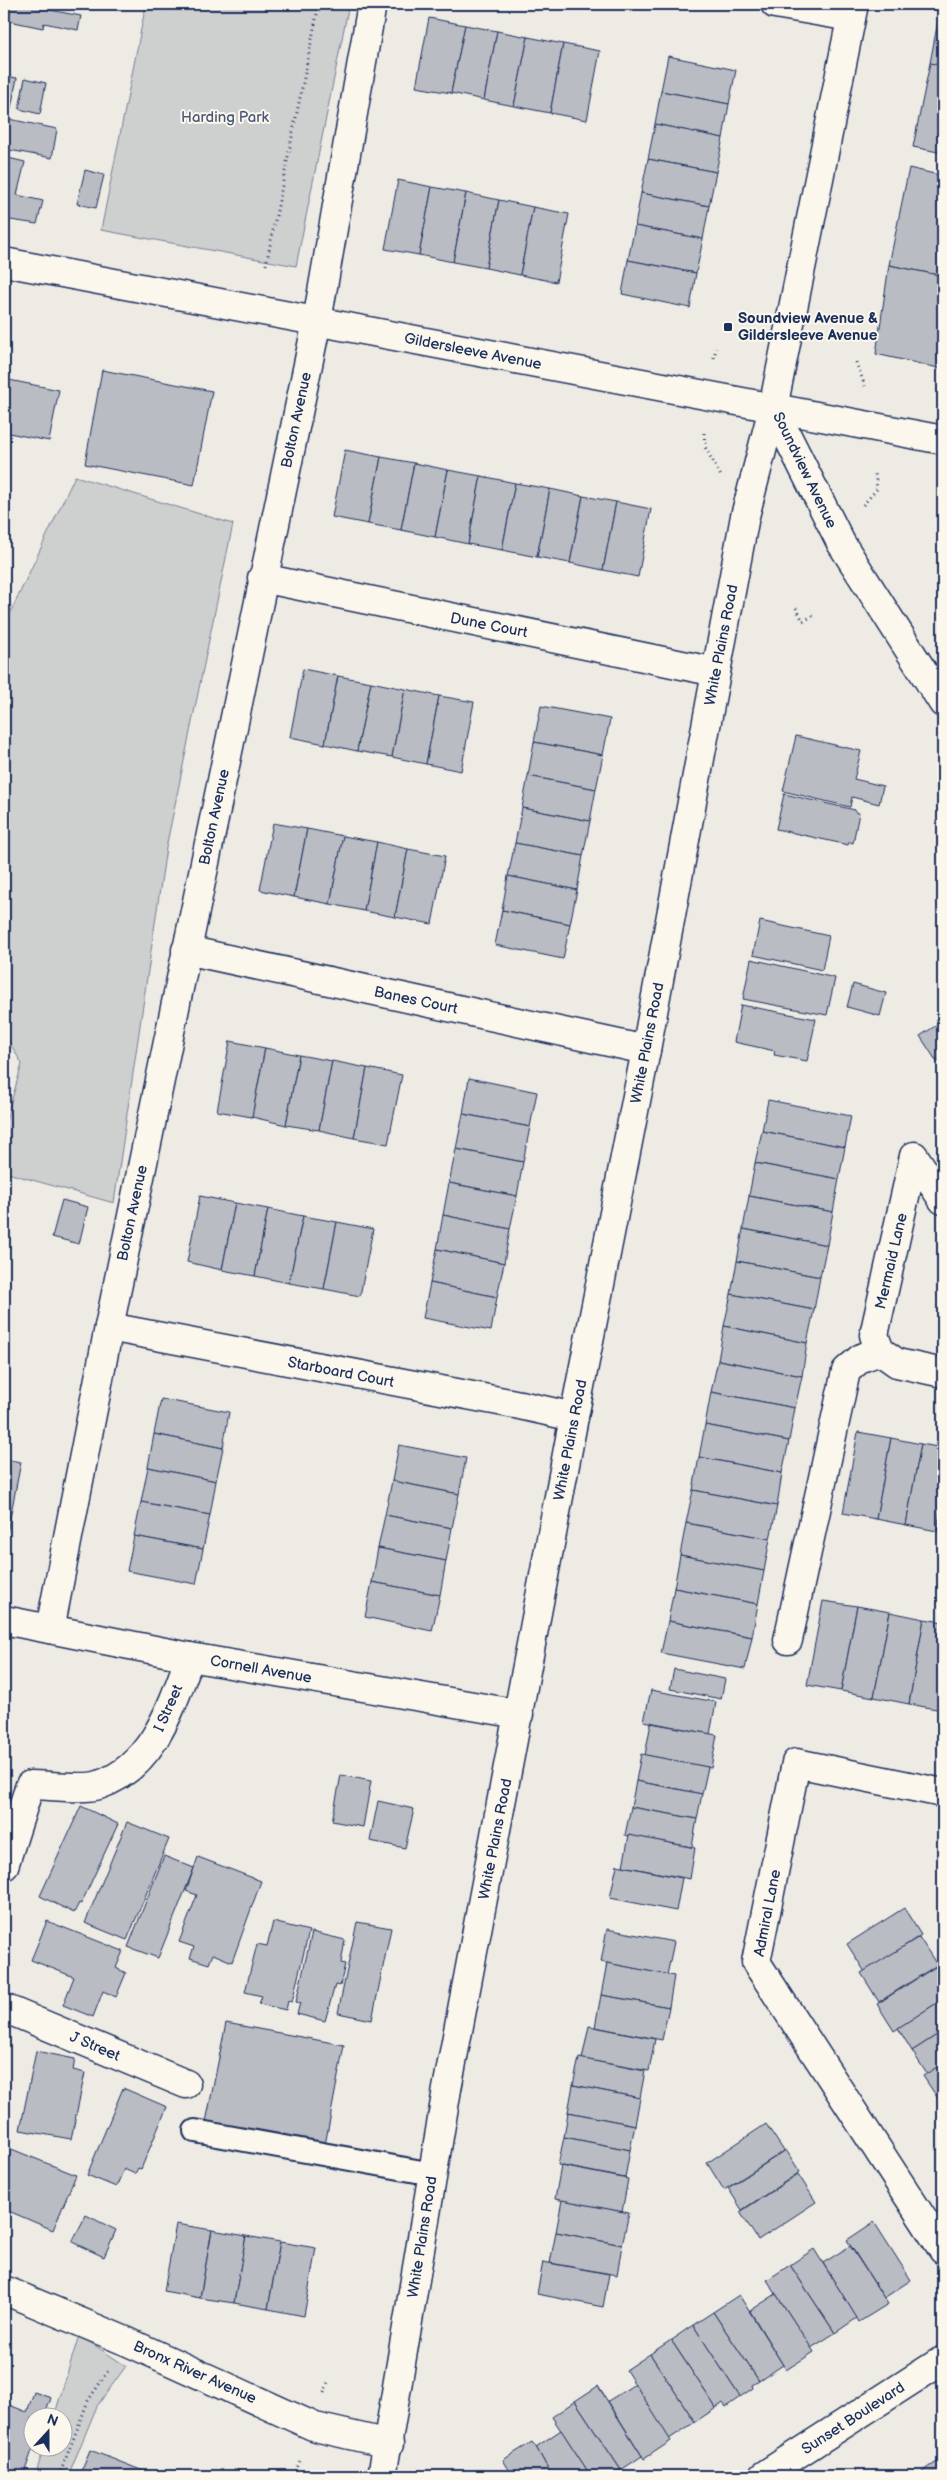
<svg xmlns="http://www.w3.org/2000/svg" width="947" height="2480" viewBox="0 0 947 2480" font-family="'Balsamiq Sans',sans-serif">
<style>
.green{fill:#cecfcf;stroke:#747f96}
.building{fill:#b9bcc3;stroke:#1b2f5e}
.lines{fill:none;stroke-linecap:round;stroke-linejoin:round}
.lane-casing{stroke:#1b2f5e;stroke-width:26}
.street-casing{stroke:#1b2f5e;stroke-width:31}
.secondary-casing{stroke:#1b2f5e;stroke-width:31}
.path{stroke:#1b2f5e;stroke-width:3;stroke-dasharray:1 4;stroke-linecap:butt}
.lane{stroke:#fbf7ec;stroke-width:22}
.street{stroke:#fbf7ec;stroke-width:28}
.secondary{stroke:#fbf7ec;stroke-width:28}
.poi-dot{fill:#1b2f5e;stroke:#fbf7ec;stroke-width:2}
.labels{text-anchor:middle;stroke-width:4;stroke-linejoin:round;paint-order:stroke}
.park-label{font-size:15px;fill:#48577a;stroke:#fbf7ec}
.poi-label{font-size:15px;font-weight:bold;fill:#1b2f5e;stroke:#fbf7ec;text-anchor:start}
.street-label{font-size:15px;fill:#1b2f5e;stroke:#fbf7ec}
</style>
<rect width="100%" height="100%" fill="#eeebe4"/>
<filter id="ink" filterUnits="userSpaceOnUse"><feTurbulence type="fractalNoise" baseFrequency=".02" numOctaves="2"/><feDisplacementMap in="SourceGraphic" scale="10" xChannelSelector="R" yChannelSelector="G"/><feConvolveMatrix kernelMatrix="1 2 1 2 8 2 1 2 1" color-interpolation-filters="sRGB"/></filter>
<g filter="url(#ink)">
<g class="green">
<polygon points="146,4 349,4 296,266 101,230"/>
<polygon points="75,476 233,524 166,848 114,1203 4,1172 4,1127 22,1064 4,1033 4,626"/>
<polygon points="79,2335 126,2366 97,2406 68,2476 35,2476 44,2448 62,2448 62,2418 54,2417"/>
</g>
<g class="building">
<polygon points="4,4 52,4 50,10 81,16 78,30 44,23 43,28 4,20"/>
<polygon points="429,18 465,25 451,93 416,87"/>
<polygon points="938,21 943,22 943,66 930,63"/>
<polygon points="465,25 497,31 484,100 451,93"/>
<polygon points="497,31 528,37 514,106 484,100"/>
<polygon points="528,37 563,44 550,113 514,106"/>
<polygon points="563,44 600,51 587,120 550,113"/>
<polygon points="668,56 736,70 729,104 661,91"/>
<polygon points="930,63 943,66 943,153 913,147"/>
<polygon points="4,76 17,78 11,108 4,107"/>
<polygon points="25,78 46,83 40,114 19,109"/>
<polygon points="661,91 729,104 723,138 655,124"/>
<polygon points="4,118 57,129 52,158 4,149"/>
<polygon points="655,124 723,138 716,172 648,159"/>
<polygon points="4,157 25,162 17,195 43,201 37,224 4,219"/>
<polygon points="648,159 716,172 709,206 641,193"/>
<polygon points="909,168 943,176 943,276 889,265"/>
<polygon points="85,170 104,175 96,208 77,204"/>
<polygon points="398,180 432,187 419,255 385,249"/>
<polygon points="432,187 466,193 453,262 419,255"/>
<polygon points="466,193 499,200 486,268 453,262"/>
<polygon points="641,193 709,206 703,239 635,226"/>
<polygon points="499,200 533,207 520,275 486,268"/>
<polygon points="533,207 569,214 556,282 520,275"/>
<polygon points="635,226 703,239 696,273 628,260"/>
<polygon points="628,260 696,273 690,308 622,294"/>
<polygon points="889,265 943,276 943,369 876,354"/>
<polygon points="102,370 212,391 194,485 85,464"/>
<polygon points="4,379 59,390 49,441 4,432"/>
<polygon points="345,450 381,457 368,524 332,517"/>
<polygon points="381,457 414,463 401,530 368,524"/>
<polygon points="414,463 448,470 435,537 401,530"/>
<polygon points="448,470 481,476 468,544 435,537"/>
<polygon points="481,476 515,483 502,550 468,544"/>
<polygon points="515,483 550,489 537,557 502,550"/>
<polygon points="550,489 583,496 570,563 537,557"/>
<polygon points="583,496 616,502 603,570 570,563"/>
<polygon points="616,502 651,509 638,577 603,570"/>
<polygon points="303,669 338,676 325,744 290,737"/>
<polygon points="338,676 371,682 357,751 325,744"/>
<polygon points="371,682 405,689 392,757 357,751"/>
<polygon points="405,689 439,696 426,764 392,757"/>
<polygon points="439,696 474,702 461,771 426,764"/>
<polygon points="541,706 610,719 603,755 534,742"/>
<polygon points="796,736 861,751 854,779 883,786 879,804 852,797 850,807 783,791"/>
<polygon points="534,742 603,755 596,789 528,776"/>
<polygon points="528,776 596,789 590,821 522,808"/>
<polygon points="784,794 855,810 855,812 859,813 853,843 849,842 848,845 776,829"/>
<polygon points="522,808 590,821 583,856 515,843"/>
<polygon points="273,823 307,829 294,897 260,890"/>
<polygon points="307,829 343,836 330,904 294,897"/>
<polygon points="343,836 377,842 364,911 330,904"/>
<polygon points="377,842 408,849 395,917 364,911"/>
<polygon points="515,843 583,856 577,890 508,876"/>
<polygon points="408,849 445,856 432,924 395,917"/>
<polygon points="508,876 577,890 570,924 502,910"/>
<polygon points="502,910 570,924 563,959 495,945"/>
<polygon points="760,921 829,936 822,970 753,955"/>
<polygon points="751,959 835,978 827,1015 743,999"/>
<polygon points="853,984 886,993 880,1016 847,1007"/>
<polygon points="741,1005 816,1019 807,1061 774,1055 775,1051 734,1042"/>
<polygon points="943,1021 943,1058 937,1062 920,1036"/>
<polygon points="230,1041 265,1048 252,1117 217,1111"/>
<polygon points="265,1048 299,1055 286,1125 252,1117"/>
<polygon points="299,1055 332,1061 319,1130 286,1125"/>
<polygon points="332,1061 367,1068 354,1138 319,1130"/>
<polygon points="367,1068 402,1075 388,1144 354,1138"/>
<polygon points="469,1078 537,1092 530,1127 463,1114"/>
<polygon points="768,1100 851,1116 845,1147 762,1131"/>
<polygon points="463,1114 530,1127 523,1162 456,1149"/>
<polygon points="762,1131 845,1147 839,1179 755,1163"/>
<polygon points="456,1149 523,1162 517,1196 449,1183"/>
<polygon points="755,1163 839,1179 833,1212 749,1196"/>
<polygon points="449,1183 517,1196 510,1229 443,1215"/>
<polygon points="200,1196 235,1203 222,1270 187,1262"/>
<polygon points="749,1196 833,1212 827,1245 743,1229"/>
<polygon points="62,1200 88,1207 79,1244 52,1237"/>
<polygon points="235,1203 268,1209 255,1276 222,1270"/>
<polygon points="268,1209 303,1216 289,1283 255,1276"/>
<polygon points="443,1215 510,1229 504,1263 437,1249"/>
<polygon points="303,1216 337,1222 324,1289 289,1283"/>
<polygon points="4,1222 10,1224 4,1250"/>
<polygon points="337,1222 373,1229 360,1296 324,1289"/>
<polygon points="743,1229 827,1245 820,1277 737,1261"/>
<polygon points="437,1249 504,1263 497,1297 430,1283"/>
<polygon points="737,1261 820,1277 814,1310 731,1294"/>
<polygon points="430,1283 497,1297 491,1331 423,1318"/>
<polygon points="731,1294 814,1310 807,1343 724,1326"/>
<polygon points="724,1326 807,1343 802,1376 718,1360"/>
<polygon points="718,1360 802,1376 795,1408 711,1392"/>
<polygon points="711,1392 795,1408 789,1441 705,1425"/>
<polygon points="161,1399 229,1412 223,1448 154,1434"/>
<polygon points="705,1425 789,1441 782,1473 699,1457"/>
<polygon points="858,1432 891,1438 876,1519 843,1513"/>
<polygon points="154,1434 223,1448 216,1481 148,1467"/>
<polygon points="891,1438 921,1444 906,1525 876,1519"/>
<polygon points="921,1444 943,1448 943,1498 937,1531 906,1525"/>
<polygon points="399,1445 466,1458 459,1494 392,1481"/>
<polygon points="699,1457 782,1473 777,1506 693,1490"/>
<polygon points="4,1459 21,1462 4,1549"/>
<polygon points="148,1467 216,1481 210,1515 141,1502"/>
<polygon points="392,1481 459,1494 452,1528 385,1515"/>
<polygon points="693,1490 777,1506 770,1539 686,1523"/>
<polygon points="943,1498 943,1532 937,1531"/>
<polygon points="141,1502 210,1515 203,1549 134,1536"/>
<polygon points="385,1515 452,1528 446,1561 378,1548"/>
<polygon points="686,1523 770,1539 764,1571 680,1555"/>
<polygon points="134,1536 203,1549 196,1584 127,1571"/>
<polygon points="378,1548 446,1561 440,1595 372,1582"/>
<polygon points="680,1555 764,1571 758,1604 674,1588"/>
<polygon points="372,1582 440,1595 432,1631 365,1617"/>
<polygon points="674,1588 758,1604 752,1637 668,1621"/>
<polygon points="823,1601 857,1606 841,1691 807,1685"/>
<polygon points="857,1606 890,1612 874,1697 841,1691"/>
<polygon points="890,1612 924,1619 909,1704 874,1697"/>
<polygon points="924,1619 943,1622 942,1710 909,1704"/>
<polygon points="668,1621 752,1637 745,1669 661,1653"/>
<polygon points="674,1669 725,1679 721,1699 670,1689"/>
<polygon points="651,1690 716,1702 710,1734 644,1721"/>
<polygon points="651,1723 717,1735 711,1768 645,1755"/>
<polygon points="641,1754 708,1767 702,1794 636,1781"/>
<polygon points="341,1775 371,1781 363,1827 332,1821"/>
<polygon points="636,1781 702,1794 697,1819 631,1807"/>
<polygon points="378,1801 414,1809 405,1848 370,1841"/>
<polygon points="81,1806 118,1824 81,1904 79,1903 74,1913 40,1896"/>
<polygon points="631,1807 697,1819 692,1847 625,1835"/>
<polygon points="127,1822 169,1839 127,1940 85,1923"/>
<polygon points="629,1835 695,1848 690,1879 623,1866"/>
<polygon points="164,1856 194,1868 158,1958 128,1947"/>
<polygon points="198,1857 261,1881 232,1962 213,1954 209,1964 190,1958 194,1947 179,1942 197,1895 186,1891"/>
<polygon points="617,1865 682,1878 676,1911 610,1898"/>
<polygon points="904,1908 921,1935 865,1972 847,1944"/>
<polygon points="47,1921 123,1951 116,1968 126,1973 116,1997 103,1991 93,2017 63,2005 74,1977 31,1960"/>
<polygon points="273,1922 309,1931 292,2002 288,2001 286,2010 259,2004 262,1996 245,1992 257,1944 267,1946"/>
<polygon points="357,1922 391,1928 372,2020 338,2013"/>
<polygon points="607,1929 674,1942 667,1975 601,1962"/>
<polygon points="312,1932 345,1940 341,1963 345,1964 340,1986 335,1985 325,2021 297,2014 300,2003 296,2002"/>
<polygon points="919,1937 937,1965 879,2002 861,1973"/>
<polygon points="607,1963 674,1976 669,2007 601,1995"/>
<polygon points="935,1967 943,1980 943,1999 894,2031 877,2004"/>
<polygon points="601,1995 669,2007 662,2040 595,2027"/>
<polygon points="943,1999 943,2031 912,2051 898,2028"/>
<polygon points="226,2023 344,2045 325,2145 206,2122"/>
<polygon points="589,2026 655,2039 649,2071 582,2059"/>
<polygon points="943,2031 943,2063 927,2074 912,2051"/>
<polygon points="36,2051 75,2059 73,2070 85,2073 71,2139 20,2130"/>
<polygon points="579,2058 645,2071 640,2098 573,2085"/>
<polygon points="943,2063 943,2102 941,2103 923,2076"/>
<polygon points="573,2085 640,2098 635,2125 568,2112"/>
<polygon points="123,2088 167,2107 141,2169 138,2168 135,2174 124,2169 116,2187 87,2175"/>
<polygon points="568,2112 635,2125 630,2150 564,2137"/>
<polygon points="766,2124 784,2151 724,2190 707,2163"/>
<polygon points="564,2137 630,2150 625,2178 558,2165"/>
<polygon points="4,2146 76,2175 53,2230 4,2209"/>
<polygon points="786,2150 800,2172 742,2210 728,2188"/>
<polygon points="561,2166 628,2179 622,2212 555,2199"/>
<polygon points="798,2174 816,2202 758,2240 740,2212"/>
<polygon points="562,2200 629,2213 622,2245 556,2232"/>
<polygon points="86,2215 116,2230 104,2257 72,2242"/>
<polygon points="874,2222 911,2280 884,2298 847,2240"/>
<polygon points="176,2224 212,2230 200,2298 164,2291"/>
<polygon points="212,2230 246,2236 234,2303 200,2298"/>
<polygon points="556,2232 622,2245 617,2275 550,2263"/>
<polygon points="246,2236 280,2242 268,2309 234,2303"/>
<polygon points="280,2242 316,2248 304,2316 268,2309"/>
<polygon points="850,2246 888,2304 859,2322 823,2263"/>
<polygon points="814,2249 857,2318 835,2333 790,2265"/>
<polygon points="543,2262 609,2274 603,2307 537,2294"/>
<polygon points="790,2265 835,2333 811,2348 767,2280"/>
<polygon points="776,2294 814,2352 786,2370 750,2311"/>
<polygon points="739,2295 783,2365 759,2381 713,2312"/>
<polygon points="713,2312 759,2381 752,2385 753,2388 740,2397 693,2325"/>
<polygon points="693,2325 740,2397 726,2407 723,2403 716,2408 671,2340"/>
<polygon points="671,2340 716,2408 695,2422 650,2354"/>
<polygon points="650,2354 695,2422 669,2439 626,2370"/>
<polygon points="635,2384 671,2441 644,2459 608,2401"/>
<polygon points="598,2386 642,2456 621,2470 575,2401"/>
<polygon points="34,2392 51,2398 44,2418 32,2418 33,2448 23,2476 4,2476 4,2403 27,2412"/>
<polygon points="575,2401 621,2470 611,2476 591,2476 552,2417"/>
<polygon points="561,2430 591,2476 552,2476 536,2447"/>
<polygon points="532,2442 536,2447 552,2476 513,2476 503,2460"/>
<polygon points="90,2450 156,2476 79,2476"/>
<polygon points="943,2458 943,2476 925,2476 922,2472"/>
</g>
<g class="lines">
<defs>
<polyline id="lane" points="195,2131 433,2174"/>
<g id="street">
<polyline points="775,4 851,17"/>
<polyline points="4,262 943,440"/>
<polyline points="262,578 716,672"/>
<polyline points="186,950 646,1050"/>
<polyline points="943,1200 914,1156 874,1335 880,1351 897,1363 943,1373"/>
<polyline points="109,1327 520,1405 574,1417"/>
<polyline points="4,1620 190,1657 519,1714"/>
<polyline points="50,1629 109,1327 317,321 372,4"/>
<polyline points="788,1640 846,1371 861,1358 880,1351"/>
<polyline points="943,1793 796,1763 756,1962 943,2250"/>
<path d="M4,1866L30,1785C47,1785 85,1790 99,1785C154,1766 172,1705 190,1657"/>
<polyline points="4,2008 186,2084"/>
<polyline points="4,2290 128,2342 315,2427 389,2444"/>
<polyline points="382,2476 447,2089 574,1417 646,1050 745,516 773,408"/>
<polyline points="763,2476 943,2360"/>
</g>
<polyline id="secondary" points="854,4 773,408 841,543 943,703"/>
</defs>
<use href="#lane" class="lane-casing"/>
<use href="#street" class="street-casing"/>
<use href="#secondary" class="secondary-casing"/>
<g class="path">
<polyline points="266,265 319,4"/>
<polyline points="714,358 716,348"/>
<polyline points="856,362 865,386"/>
<polyline points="704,433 705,447 721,476"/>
<polyline points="863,505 877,489 875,473"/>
<polyline points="796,608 803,621 813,616"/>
<polyline points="324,2393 329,2379"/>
<polyline points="59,2476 88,2401 109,2369"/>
<polyline points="294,2476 301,2458"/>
</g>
<use href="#lane" class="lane"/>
<use href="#street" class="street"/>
<use href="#secondary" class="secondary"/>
</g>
</g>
<rect class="poi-dot" x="723" y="322" width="10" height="10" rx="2.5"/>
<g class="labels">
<g class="park-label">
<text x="225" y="122">Harding Park</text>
</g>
<g class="poi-label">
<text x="738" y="323">Soundview Avenue &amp;<tspan x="738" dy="17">Gildersleeve Avenue</tspan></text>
</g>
<g class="street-label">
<text transform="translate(473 351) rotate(11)" y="5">Gildersleeve Avenue</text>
<text transform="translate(296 420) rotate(-78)" y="5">Bolton Avenue</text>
<text transform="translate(805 470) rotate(64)" y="5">Soundview Avenue</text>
<text transform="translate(489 625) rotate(11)" y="5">Dune Court</text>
<text transform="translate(721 645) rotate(-79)" y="5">White Plains Road</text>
<text transform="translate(214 817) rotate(-78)" y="5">Bolton Avenue</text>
<text transform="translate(416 1000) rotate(12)" y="5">Banes Court</text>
<text transform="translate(647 1043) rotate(-79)" y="5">White Plains Road</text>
<text transform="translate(132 1213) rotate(-78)" y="5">Bolton Avenue</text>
<text transform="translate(891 1261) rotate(-77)" y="5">Mermaid Lane</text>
<text transform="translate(341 1372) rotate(11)" y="5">Starboard Court</text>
<text transform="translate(570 1440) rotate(-79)" y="5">White Plains Road</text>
<text transform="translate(261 1669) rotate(10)" y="5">Cornell Avenue</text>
<text transform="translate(168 1708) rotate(-66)" y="5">I Street</text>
<text transform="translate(495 1839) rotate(-79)" y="5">White Plains Road</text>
<text transform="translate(767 1913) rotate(-79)" y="5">Admiral Lane</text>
<text transform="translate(95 2046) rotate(23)" y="5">J Street</text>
<text transform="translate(422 2237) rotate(-81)" y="5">White Plains Road</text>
<text transform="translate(195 2372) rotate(24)" y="5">Bronx River Avenue</text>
<text transform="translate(853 2418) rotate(-33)" y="5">Sunset Boulevard</text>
</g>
</g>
<rect width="947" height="2480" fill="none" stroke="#fbf7ec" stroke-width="20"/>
<rect x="10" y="10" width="927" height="2460" fill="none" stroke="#1b2f5e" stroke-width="2" filter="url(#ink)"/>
<g transform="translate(48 2432) rotate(21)"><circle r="24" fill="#fbf7ec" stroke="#a1a7b3"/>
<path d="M0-4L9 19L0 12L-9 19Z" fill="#1b2f5e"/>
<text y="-8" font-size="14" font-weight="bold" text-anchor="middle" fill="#1b2f5e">N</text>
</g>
</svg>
